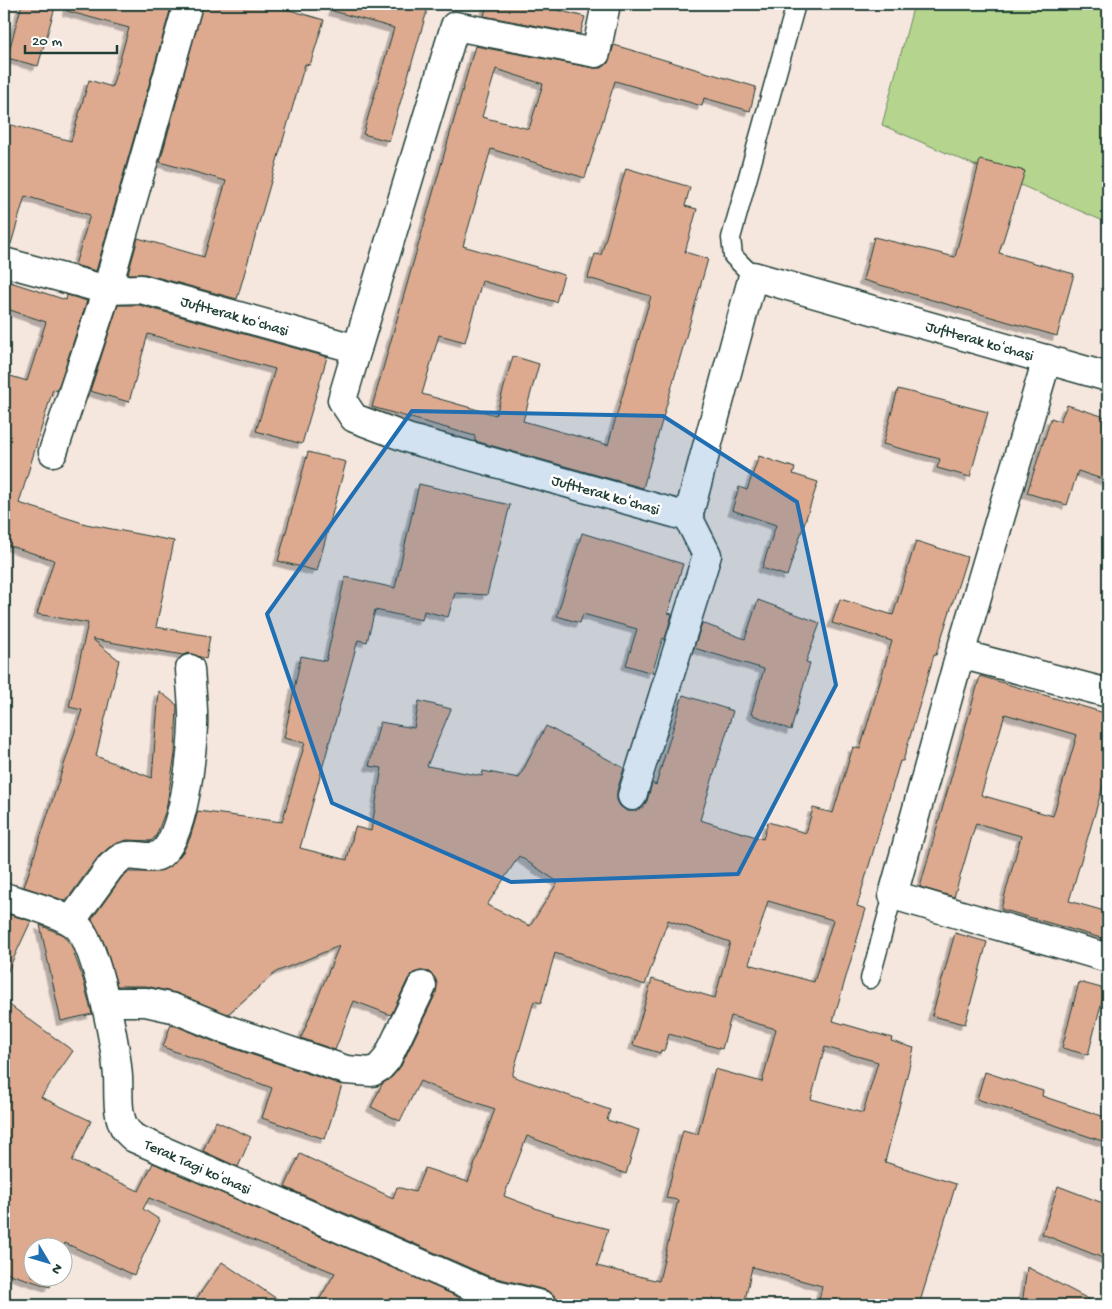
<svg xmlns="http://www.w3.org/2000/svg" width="1112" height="1309" viewBox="0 0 1112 1309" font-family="'Gochi Hand',sans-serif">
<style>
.green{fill:#b5d58e;stroke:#6a8961}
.building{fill:#ddaa90;stroke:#1f3d34;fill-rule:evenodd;filter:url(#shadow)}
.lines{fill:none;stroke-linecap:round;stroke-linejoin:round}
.lane-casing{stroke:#1f3d34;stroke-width:21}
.street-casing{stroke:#1f3d34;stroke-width:31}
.lane{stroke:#fff;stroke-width:18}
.street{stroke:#fff;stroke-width:28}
.marked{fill:#1f6fb2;fill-opacity:0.2;stroke:#1f6fb2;stroke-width:4;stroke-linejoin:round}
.labels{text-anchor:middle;stroke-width:5;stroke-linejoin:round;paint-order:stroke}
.street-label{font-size:15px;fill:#1f3d34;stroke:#fff}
</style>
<defs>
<filter id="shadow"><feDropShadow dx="-4.5" dy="4.5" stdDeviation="0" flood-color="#0004"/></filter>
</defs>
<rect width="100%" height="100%" fill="#f5e6de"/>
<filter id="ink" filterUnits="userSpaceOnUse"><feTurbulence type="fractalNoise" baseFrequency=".02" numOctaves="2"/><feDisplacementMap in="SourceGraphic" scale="10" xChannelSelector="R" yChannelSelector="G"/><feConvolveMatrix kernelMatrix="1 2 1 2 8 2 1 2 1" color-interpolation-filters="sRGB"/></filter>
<g filter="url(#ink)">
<polygon class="green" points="914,4 1108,4 1108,223 882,125"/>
<g class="building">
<polygon points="22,4 56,4 38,66 7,58"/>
<polygon points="68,4 172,4 96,271 75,265 90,215 25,196 11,244 4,243 4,123 71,141 89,80 112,87 129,28 67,11"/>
<polygon points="203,4 269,4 324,20 310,65 305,64 237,299 145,274 128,274 138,238 204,257 226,181 160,162"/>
<polygon points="334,4 429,4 389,141 363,134 394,28 333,11"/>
<polygon points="487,4 534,4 585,17 580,34 484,16"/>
<path d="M614,45L756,87L750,111L704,98L702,106L615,81L585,178L491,149L463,246L564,275L556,302L482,281L465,342L439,335L422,394L496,415L513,356L539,364L523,421L608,445L651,296L588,278L595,254L601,255L626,168L690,187L685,206L697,209L685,252L708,259L643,488L475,441V436L372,407L475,46L594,68H602L608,63ZM496,69L543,84L529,129L482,117Z"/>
<polygon points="980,160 1025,171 999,253 1074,274 1057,336 863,280 874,237 955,257"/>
<polygon points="4,280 66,300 67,295 87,301 57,391 53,389 19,503 86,524 174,541 156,627 210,636 206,659 189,653 183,655 92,639 119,660 96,756 152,778 159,691 177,705 175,754 166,810 156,836 151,841 127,840 111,846 98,857 66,901 24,887 82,710 69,707 88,623 37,614 54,560 4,544 4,374 27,381 46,322 4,308"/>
<polygon points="118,305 139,305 327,357 302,444 256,431 275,369 148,334 129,402 90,391"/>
<polygon points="898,389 988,412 970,477 937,468 940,459 883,444"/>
<polygon points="1067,405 1108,418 1108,481 1078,471 1067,505 1027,493 1051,418 1060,421"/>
<polygon points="308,452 346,462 317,571 278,561"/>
<polygon points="759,456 795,468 793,474 818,482 787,576 762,568 776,525 732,510 739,487 747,490"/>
<path d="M419,484L510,505L487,595L455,593L448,617L424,611L422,620L375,610L367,642L358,640L300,848L347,860L355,827L371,831L382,768L369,766L380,722L414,728L419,701L451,709L427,766L482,776L483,771L519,778L546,726L624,768L617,791V800L620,806L627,811H635L643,807L647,801L652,783L656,785L683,695L733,711L700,820L763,839L768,822L806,833L813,808L833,813L853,747L860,749L892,641L832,623L840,599L893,615L916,541L967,557L936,655H934L903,761H900L857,906L866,909L833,1021L892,1038L891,1041L914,1048L885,1162L956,1184L919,1305H818L822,1286L752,1267L744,1305H557V1300L553,1294L546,1290L488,1276L285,1187L300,1154L393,1198L397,1187L415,1192L425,1168L468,1182L495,1109L442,1091L420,1081L400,1121L371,1107L382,1084L392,1077L401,1066L436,993L437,984L435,978L429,972L420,971L413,973L408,979L391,1015L354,1001L335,1050L301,1038L339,946L276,972L228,1014L176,993L146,986H117L106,948L99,932L92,919L122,877L128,872H155L163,870L173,864L183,852L190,838L198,811L282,822L305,743L284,738L301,656L326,661L345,577L395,588ZM519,856L558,882L530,926L487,905ZM768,901L833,920L814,982L749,964ZM668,920L730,942L715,998L652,979L633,1045L660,1053L661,1050L664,1051L669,1034L722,1049L731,1016L776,1029L762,1082L715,1069L698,1134L683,1130L666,1198L678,1200L659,1281L597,1266L608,1229L551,1214L504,1196L527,1136L626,1174L639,1130L607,1120L610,1110L512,1076L534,1001L541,1003L555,953L645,985ZM825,1047L878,1062L863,1113L811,1099Z"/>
<polygon points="582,533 683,564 668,613 672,614 665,639 663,638 652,673 626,665 637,629 583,614 580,623 557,616"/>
<polygon points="758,600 820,623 806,662 810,663 791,730 751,714 764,669 694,648 702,623 745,639"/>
<path d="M980,676L1108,714V769L1069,901L1108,912V940L1001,909L1021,836L976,823L954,897L920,887ZM1005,714L1077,735L1053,816L981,795Z"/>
<polygon points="4,913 31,921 4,979"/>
<polygon points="40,925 63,935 71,945 83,979 92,1014 61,1021"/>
<polygon points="955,933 987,942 965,1024 932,1016"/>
<polygon points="1079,982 1105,989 1088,1055 1062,1048"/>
<polygon points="4,1001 73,1051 41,1097 91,1121 72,1161 139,1191 153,1163 477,1305 316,1305 335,1273 149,1198 143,1209 160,1220 134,1275 65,1243 62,1250 62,1246 32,1246 32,1276 53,1276 50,1287 4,1272"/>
<polygon points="171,1024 217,1043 342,1085 325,1139 262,1118 272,1088 163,1047"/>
<polygon points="985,1072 1043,1091 1042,1096 1108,1118 1108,1143 977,1099"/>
<polygon points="216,1121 251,1137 238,1167 203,1151"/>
<polygon points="1058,1186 1108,1205 1108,1260 1042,1234"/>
<polygon points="222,1262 286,1305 192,1305"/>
<polygon points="1027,1267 1100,1305 1022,1305"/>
</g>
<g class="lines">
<defs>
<g id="lane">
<polyline points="753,276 733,256 731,238 796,4"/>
<polyline points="870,979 893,895"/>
</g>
<g id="street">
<polyline points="4,262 107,290 141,289 357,349 342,400 354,418 410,439 688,517 753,276 1108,377"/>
<polyline points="357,349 455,26 596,53 606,4"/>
<polyline points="1047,359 960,654 893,895 1108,958"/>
<polyline points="53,452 107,290 188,4"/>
<polyline points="960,654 1108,693"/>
<polyline points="632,796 707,555 688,517"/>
<path d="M4,897C24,903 63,913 78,927C97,946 116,1048 118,1077C119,1093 116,1116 126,1130C128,1133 131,1135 134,1138L483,1291L542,1305"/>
<path d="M71,921L111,866C115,863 119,858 123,857C136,852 149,862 161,854C184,838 192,754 193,726C194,707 191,687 190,669"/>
<polyline points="106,1002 146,1002 173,1008 222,1028 346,1070 372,1072 380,1067 387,1059 422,986"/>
</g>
</defs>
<use href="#lane" class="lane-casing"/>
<use href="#street" class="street-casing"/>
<use href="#lane" class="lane"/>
<use href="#street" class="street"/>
</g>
</g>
<path class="marked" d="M412,411L663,416L797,502L836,685L738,874L511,882L332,803L267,614Z"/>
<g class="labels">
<g class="street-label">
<text transform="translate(235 315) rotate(16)" y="5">Juftterak koʻchasi</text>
<text transform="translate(980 340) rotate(16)" y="5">Juftterak koʻchasi</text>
<text transform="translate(606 494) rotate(16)" y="5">Juftterak koʻchasi</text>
<text transform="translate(198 1166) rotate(24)" y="5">Terak Tagi koʻchasi</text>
</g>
</g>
<rect width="1112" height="1309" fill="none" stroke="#fff" stroke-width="20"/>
<rect x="10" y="10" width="1092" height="1289" fill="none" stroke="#1f3d34" stroke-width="2" filter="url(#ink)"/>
<g transform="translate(48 1262) rotate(128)"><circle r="24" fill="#ffffff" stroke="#a5b1ae"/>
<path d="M0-4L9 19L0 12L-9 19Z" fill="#1f6fb2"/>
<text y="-8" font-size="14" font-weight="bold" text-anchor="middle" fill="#1f3d34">N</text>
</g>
<path d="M25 45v8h92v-8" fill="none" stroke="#1f3d34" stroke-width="2.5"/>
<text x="32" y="45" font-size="15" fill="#1f3d34" stroke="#ffffff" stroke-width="4" paint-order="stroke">20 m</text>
</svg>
